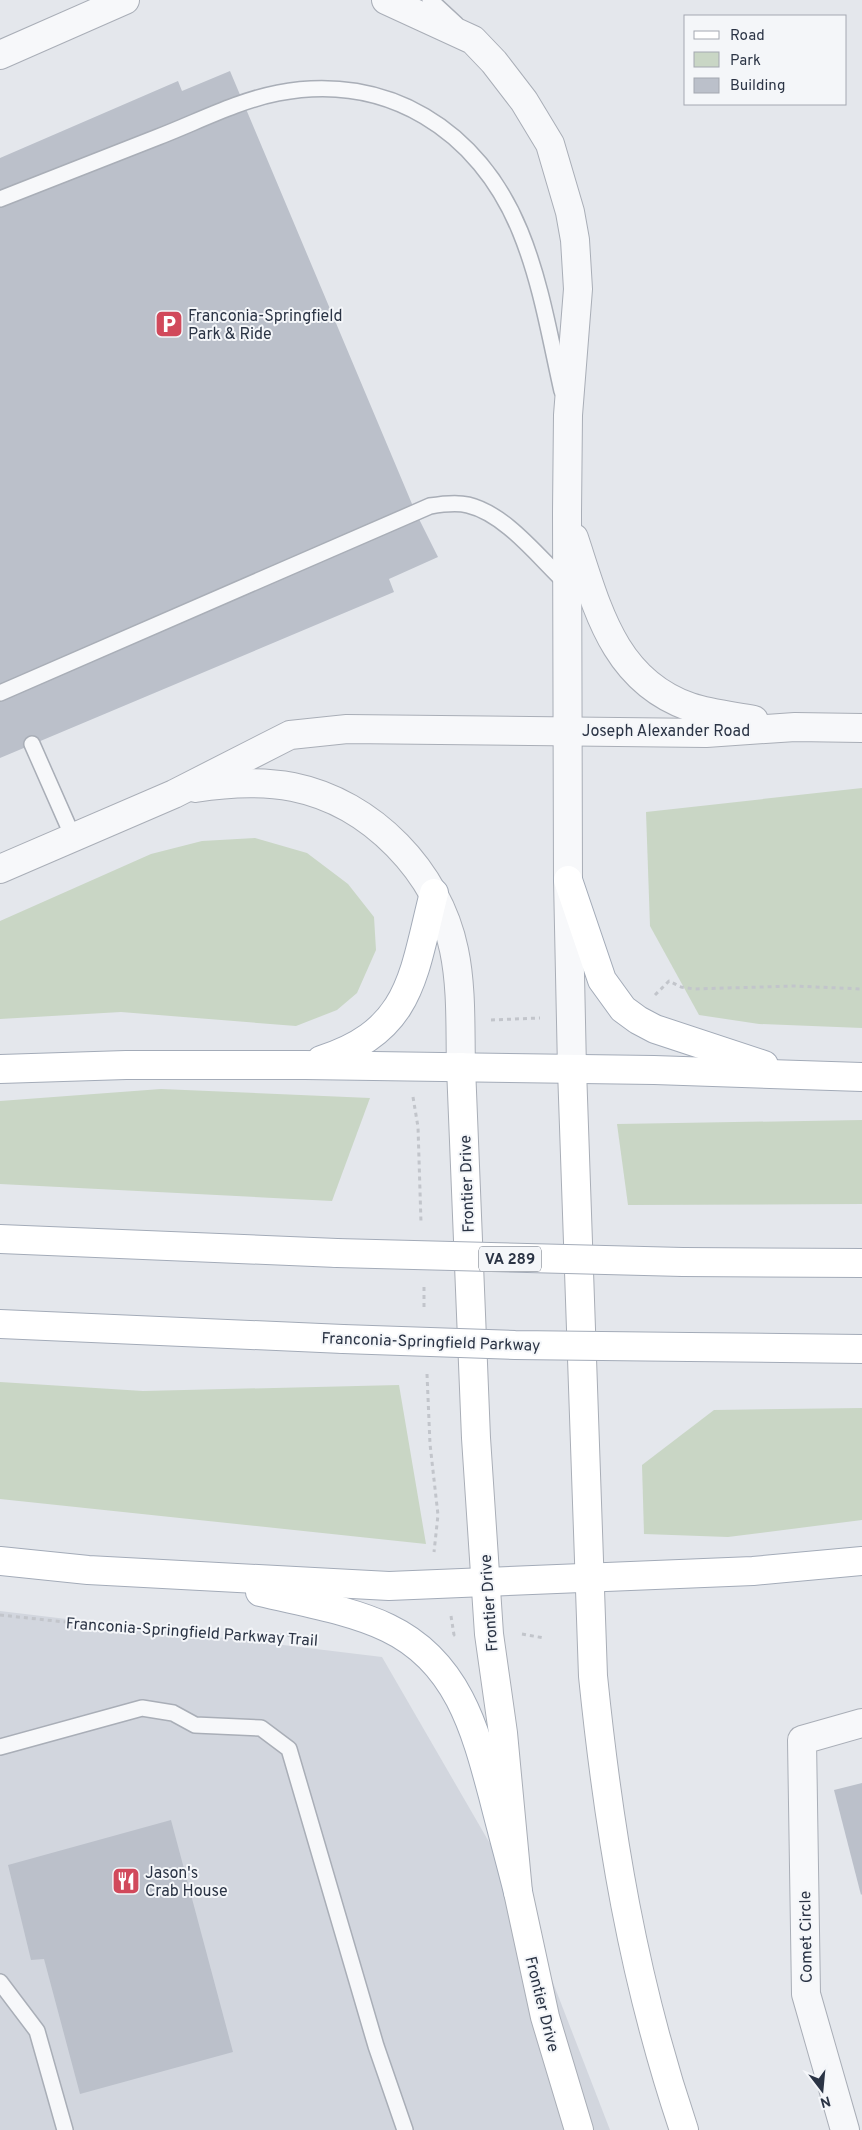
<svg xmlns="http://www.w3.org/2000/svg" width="862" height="2130" viewBox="0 0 862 2130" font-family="Overpass,sans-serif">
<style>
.built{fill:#d2d6de}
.green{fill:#c9d6c5}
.building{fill:#bbc0ca}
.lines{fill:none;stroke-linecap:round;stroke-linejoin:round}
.service-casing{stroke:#a9aeb7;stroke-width:18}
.minor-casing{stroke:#a9aeb7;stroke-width:30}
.secondary-casing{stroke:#a9aeb7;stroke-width:30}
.primary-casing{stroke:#a3abb8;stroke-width:30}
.path{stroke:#c2c5cb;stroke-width:3;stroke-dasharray:4 4;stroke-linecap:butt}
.service{stroke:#f7f8fa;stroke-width:15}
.minor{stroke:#f7f8fa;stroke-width:28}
.secondary{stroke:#fff;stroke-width:28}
.primary{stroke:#fff;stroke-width:28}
.primary-bridge-casing{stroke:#a3abb8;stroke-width:30;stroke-linecap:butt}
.primary-bridge{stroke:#fff;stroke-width:28}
.labels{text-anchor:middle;stroke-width:4;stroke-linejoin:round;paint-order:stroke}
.shield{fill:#f4f6f9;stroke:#676e7b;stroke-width:1}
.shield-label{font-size:15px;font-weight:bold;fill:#2b3445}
.poi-label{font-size:16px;fill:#2b3445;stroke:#f4f6f9;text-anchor:start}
.street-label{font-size:16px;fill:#2b3445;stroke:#f4f6f9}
</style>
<rect width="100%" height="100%" fill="#e4e7ec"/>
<polygon class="built" points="0,1611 382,1657 518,1892 610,2130 0,2130"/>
<g class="green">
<polygon points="862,788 862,1028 759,1024 699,1015 650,926 646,812"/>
<polygon points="255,838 307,853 348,884 374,917 376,950 357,993 337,1010 296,1026 121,1012 0,1019 0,921 151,854 202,841"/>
<polygon points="161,1089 370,1098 332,1201 0,1184 0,1101"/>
<polygon points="862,1120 862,1204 628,1205 617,1124"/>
<polygon points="0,1382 143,1391 399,1385 426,1544 0,1499"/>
<polygon points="862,1408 862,1520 728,1537 644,1534 642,1465 714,1410"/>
</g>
<g class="building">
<polygon points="230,71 415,511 438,557 389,579 394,592 0,758 0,158 178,81 182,91"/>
<polygon points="862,1783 862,1894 861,1895 834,1790"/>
<polygon points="171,1820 233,2052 80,2094 44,1959 31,1960 8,1865"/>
</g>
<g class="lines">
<defs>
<g id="service">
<polyline points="430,0 456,24"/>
<path d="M0,199C53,178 105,158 158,137C197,122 237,101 278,93C387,72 479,130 520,231C541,282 550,338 562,391"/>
<path d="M0,693L430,506C442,504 456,502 468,505C506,514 539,558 567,584"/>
<polyline points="32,744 73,837"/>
<polyline points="0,1747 142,1708 173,1713 195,1725 261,1728 289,1749 376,2046 405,2130"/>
<polyline points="0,1982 37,2031 65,2130"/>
</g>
<g id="minor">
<polyline points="386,0 473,40 494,62 524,101 550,144 570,212 575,240 578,289 568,415 567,513 568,880 572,1069"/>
<polyline points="0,55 125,0"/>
<path d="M574,538C597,607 613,680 690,707C711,714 733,716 754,720"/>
<path d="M195,788C226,783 261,781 293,787C372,803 438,872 454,950C462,988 460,1029 461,1067"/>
<polyline points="0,869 174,794 290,735 347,729 706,733 795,727 862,728"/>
<polyline points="845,2130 806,1994 802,1740 862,1723"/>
</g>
<g id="secondary">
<polyline points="461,1067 476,1438 489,1634 503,1733 518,1892 545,2017 579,2130"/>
<path d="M572,1069L593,1676C609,1833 633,1979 684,2130"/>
</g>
<g id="primary">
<polyline points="568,880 602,980 623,1009 638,1020 655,1029 764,1065"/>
<path d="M321,1060C412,1031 413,975 434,893"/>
<polyline points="0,1069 126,1065 305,1065 654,1070 862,1077"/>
<polyline points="0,1239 337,1253"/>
<polyline points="683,1262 862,1263"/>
<polyline points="0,1324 343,1339"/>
<polyline points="689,1347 862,1349"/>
<polyline points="0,1561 88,1570 389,1586 753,1571 862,1561"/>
<path d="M260,1592C301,1602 351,1610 388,1628C457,1661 475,1728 493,1796C501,1828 510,1860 518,1892"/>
</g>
</defs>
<use href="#service" class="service-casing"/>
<use href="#minor" class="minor-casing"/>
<use href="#secondary" class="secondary-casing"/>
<use href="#primary" class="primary-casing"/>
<g class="path">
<polyline points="655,995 669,981 681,987 694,989 794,986 862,989"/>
<polyline points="491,1020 540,1018"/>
<polyline points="413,1097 418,1127 421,1223"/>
<polyline points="424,1287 424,1311"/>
<polyline points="427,1374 430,1444 438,1515 434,1552"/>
<polyline points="0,1615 102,1626 300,1636"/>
<polyline points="451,1616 454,1635 452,1635"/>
<polyline points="522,1634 544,1638"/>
</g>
<use href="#service" class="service"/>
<use href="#minor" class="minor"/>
<use href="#secondary" class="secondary"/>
<use href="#primary" class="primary"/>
<defs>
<g id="primary-bridge">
<polyline points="337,1253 683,1262"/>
<polyline points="343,1339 515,1345 689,1347"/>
</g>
</defs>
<use href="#primary-bridge" class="primary-bridge-casing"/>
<use href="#primary-bridge" class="primary-bridge"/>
</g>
<defs>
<symbol id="parking-square" viewBox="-11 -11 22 22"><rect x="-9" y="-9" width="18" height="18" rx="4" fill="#d1495b" stroke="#f4f6f9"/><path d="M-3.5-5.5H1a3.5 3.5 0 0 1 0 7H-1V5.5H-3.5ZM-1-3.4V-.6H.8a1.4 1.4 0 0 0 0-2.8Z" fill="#fff"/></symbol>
<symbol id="restaurant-square" viewBox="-11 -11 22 22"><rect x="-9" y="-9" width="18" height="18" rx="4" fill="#d1495b" stroke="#f4f6f9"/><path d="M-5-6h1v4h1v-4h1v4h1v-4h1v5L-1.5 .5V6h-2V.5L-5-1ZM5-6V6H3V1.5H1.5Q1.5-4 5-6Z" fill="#fff"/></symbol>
</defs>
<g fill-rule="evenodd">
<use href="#parking-square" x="153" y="308" width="32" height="32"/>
<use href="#restaurant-square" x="110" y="1865" width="32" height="32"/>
</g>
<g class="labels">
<rect class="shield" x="479" y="1246.5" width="62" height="25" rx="4"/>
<g class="shield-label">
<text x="510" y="1264">VA 289</text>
</g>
<g class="poi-label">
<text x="188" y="321">Franconia-Springfield<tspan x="188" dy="18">Park &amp; Ride</tspan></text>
<text x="145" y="1878">Jason's<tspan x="145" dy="18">Crab House</tspan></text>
</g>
<g class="street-label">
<text x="666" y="736">Joseph Alexander Road</text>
<text transform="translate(466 1184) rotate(-92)" y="6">Frontier Drive</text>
<text transform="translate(431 1341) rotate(2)" y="6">Franconia-Springfield Parkway</text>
<text transform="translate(488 1603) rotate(-94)" y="6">Frontier Drive</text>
<text transform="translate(192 1631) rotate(4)" y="6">Franconia-Springfield Parkway Trail</text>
<text transform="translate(805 1937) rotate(-91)" y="6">Comet Circle</text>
<text transform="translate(543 2004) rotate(76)" y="6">Frontier Drive</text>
</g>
</g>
<rect x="684" y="15" width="162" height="90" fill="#f4f6f9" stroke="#a4a8b1"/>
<rect x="694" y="31" width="25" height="8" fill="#ffffff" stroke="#a4a8b1"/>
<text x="730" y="40" font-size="15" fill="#2b3445">Road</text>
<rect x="694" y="52" width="25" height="15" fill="#c9d6c5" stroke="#a4a8b1"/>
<text x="730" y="65" font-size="15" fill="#2b3445">Park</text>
<rect x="694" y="78" width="25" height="15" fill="#bbc0ca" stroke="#a4a8b1"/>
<text x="730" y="90" font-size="15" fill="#2b3445">Building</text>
<g transform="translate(822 2090) rotate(164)" stroke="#f4f6f9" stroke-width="4" paint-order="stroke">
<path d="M0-4L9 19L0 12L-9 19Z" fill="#2b3445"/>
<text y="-8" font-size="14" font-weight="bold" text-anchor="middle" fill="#2b3445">N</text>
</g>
</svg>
